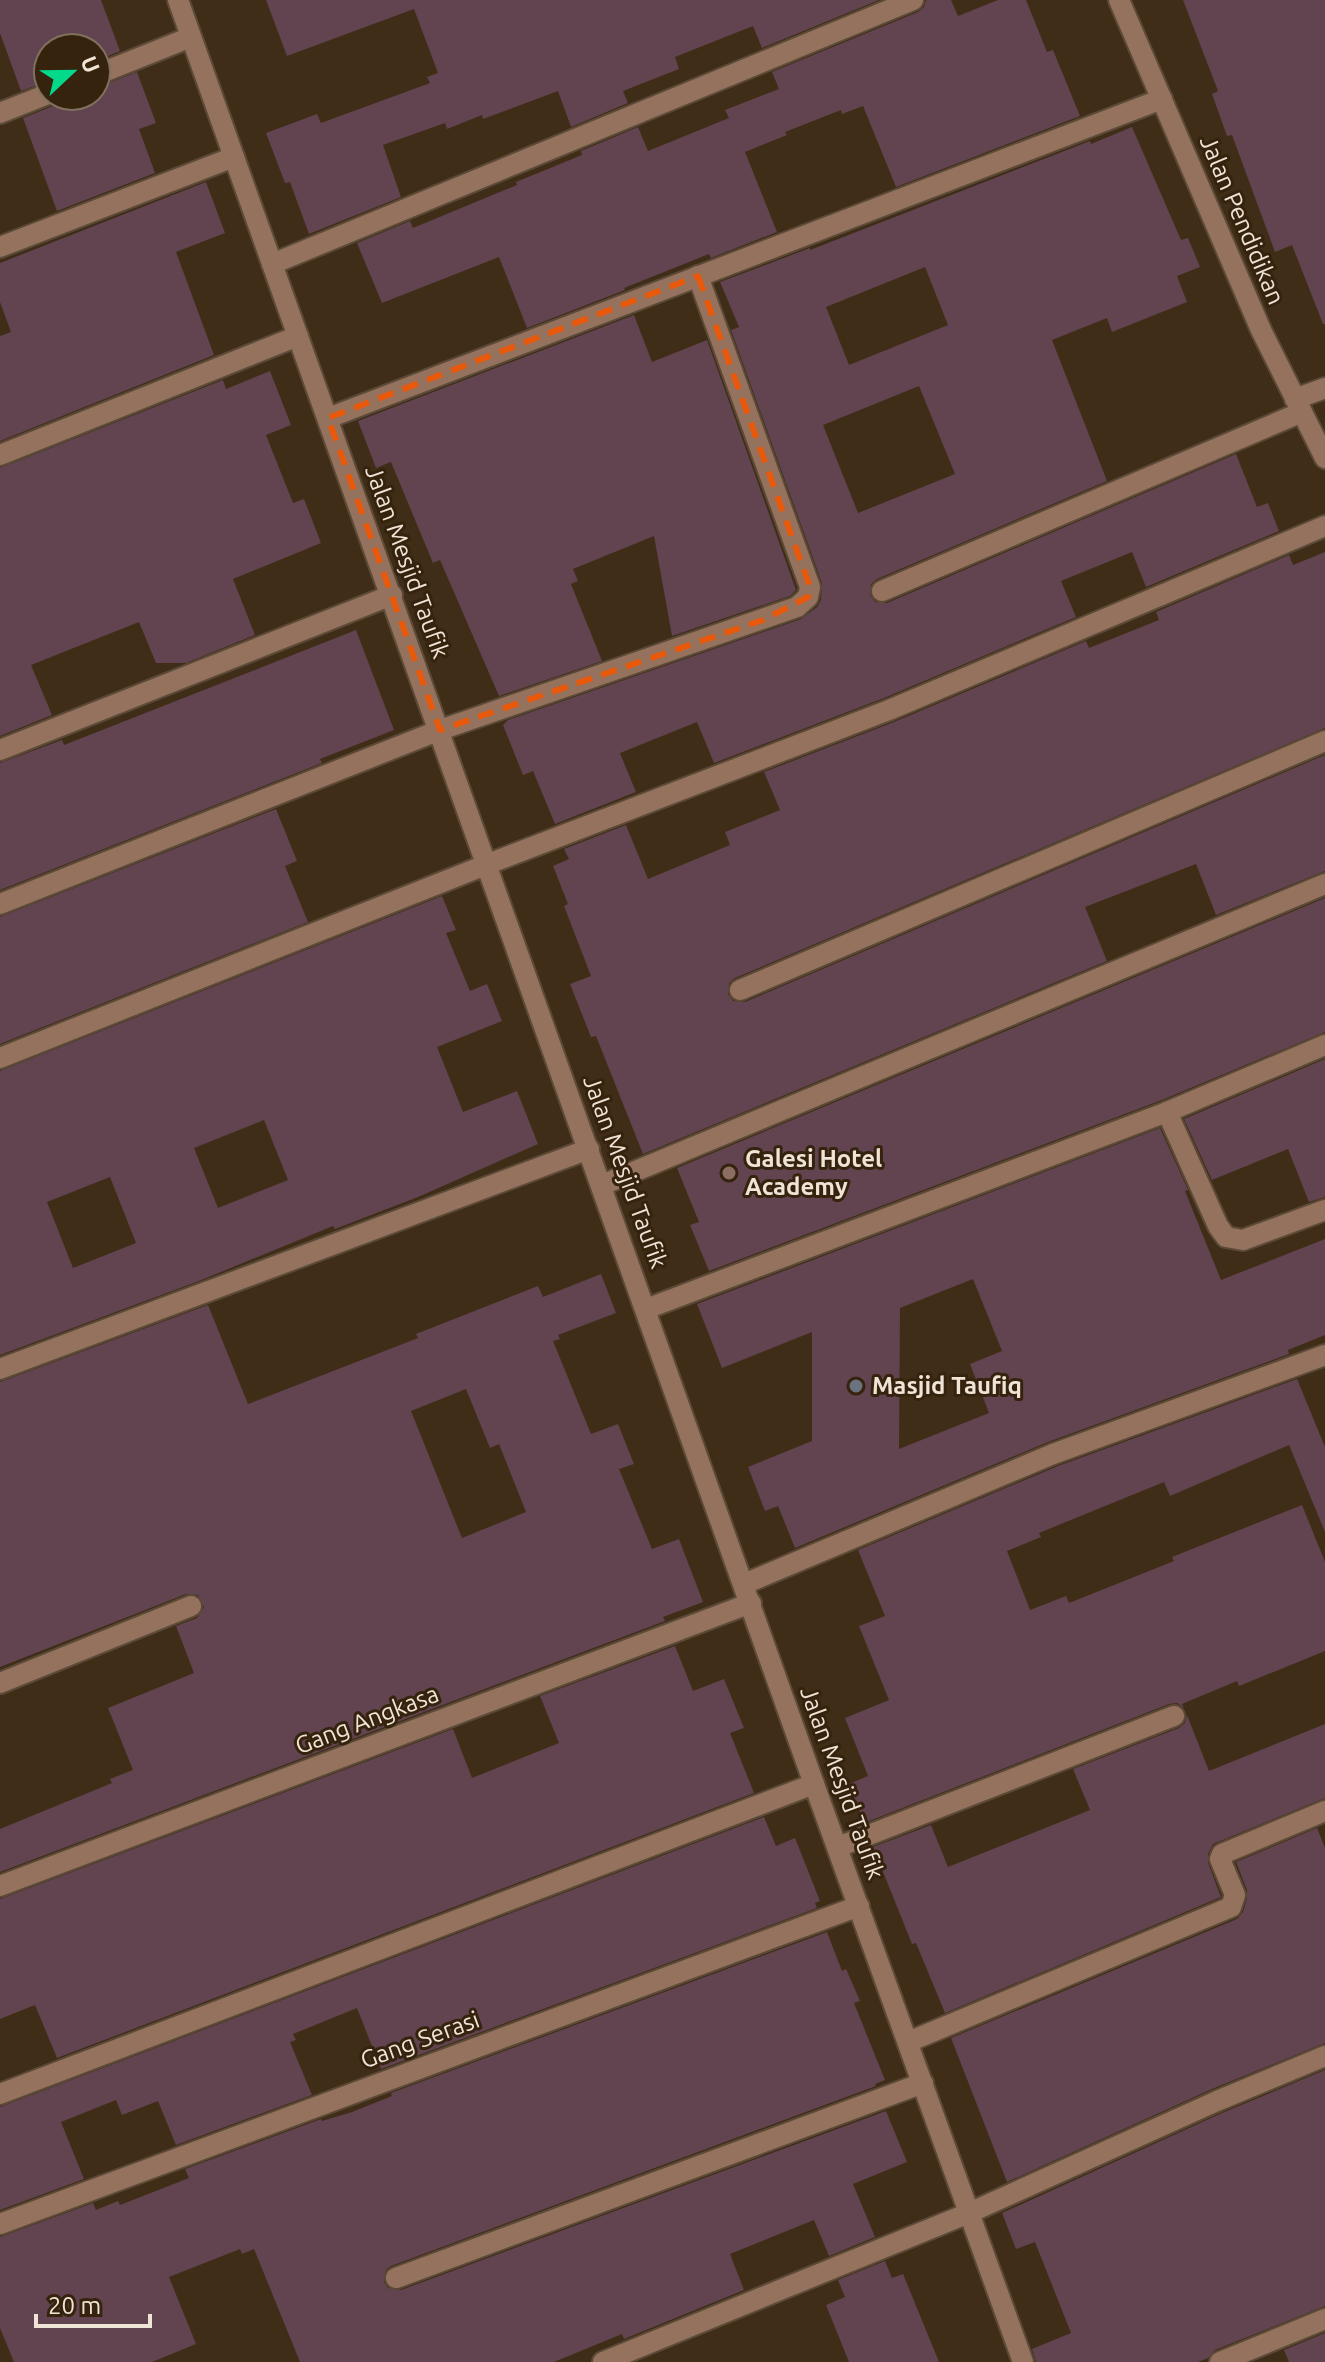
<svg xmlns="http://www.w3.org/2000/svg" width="1325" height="2362" viewBox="0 0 1325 2362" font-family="Ubuntu,sans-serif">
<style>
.building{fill:#61444f;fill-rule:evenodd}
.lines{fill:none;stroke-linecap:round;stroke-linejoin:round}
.minor-casing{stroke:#5b4a37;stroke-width:24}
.minor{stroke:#95725d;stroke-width:20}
.marked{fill:none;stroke:#e8590c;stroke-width:6;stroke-dasharray:16 10;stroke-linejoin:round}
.education-dot{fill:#8d6e63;stroke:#35230e;stroke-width:3}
.worship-dot{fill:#6b7280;stroke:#35230e;stroke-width:3}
.labels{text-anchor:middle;stroke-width:6;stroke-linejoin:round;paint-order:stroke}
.street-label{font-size:24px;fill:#f0e4d7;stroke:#35230e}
.poi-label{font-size:24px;font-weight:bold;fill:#f0e4d7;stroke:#35230e;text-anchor:start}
</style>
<rect width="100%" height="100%" fill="#3f2d18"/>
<g class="building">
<polygon points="0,0 101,0 120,51 96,61 96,48 48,48 48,81 21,91 0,33"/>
<polygon points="266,0 879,0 762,48 753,26 675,57 679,69 623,91 628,103 571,127 558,91 483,119 482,115 447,129 445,123 383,145 401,197 309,234 290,182 285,183 266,133 317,114 321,123 430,83 427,77 438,73 414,9 287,56"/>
<polygon points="926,0 951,0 958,16 998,0 1026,0 1047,52 1053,50 1080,116 896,187 863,106 842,114 841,110 785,132 787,135 745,152 777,232 711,258 709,254 624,288 625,290 527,328 499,257 382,303 357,243 410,221 413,228 478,201 517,185 516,182 582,155 581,151 638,127 648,151 729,118 725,110 779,89 772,72 918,12 924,7"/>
<polygon points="1183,0 1325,0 1325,324 1323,324 1292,245 1275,252 1232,135 1227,136 1212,94 1218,91"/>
<polygon points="137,72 156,123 139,129 155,173 57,211 23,118 53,106 61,96 96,96 96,88"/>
<path d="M1132,127L1181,240L1188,238L1200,267L1177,276L1187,302L1112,332L1107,318L1052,340L1107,481L877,579L871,584L870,595L875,602L887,603L1236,454L1257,507L1268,503L1279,531L1146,587L1132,552L1061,581L1076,617L884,698L714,763L697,722L620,753L636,792L555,824L533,771L523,775L503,725L508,720L801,619L817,607L821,600L822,583L731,330L739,327L720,282L810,248V250L1090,141L1091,144ZM925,267L948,325L849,365L826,307ZM919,386L955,474L858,513L823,425Z"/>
<polygon points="206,182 225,233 176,252 214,355 0,441 0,336 11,332 0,302 0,263"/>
<polygon points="634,315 652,362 707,340 796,590 790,596 672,636 654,536 573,569 578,581 571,584 602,661 499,696 440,560 433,563 391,462 376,468 358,421"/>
<polygon points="270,371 291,425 266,435 293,503 304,499 321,543 233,579 255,635 186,663 156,663 139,622 31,665 52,715 0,736 0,468 223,380 226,389"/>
<polygon points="1325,552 1325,728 735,978 729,983 728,994 733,1001 745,1002 1325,755 1325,871 1216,915 1196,864 1085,907 1107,961 643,1154 596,1036 591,1037 570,984 591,976 564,906 568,904 553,866 569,859 564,849 626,825 648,879 730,845 725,832 780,810 764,772 894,722 1086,641 1089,648 1159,620 1156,612 1289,555 1293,565"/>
<polygon points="356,630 394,730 320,759 322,763 0,890 0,763 62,740 64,745"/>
<polygon points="276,809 297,861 285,866 308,922 0,1044 0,917"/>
<path d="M442,896L456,930L446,933L470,991L487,984L502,1021L437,1047L463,1112L517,1091L538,1144L418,1197L335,1229L333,1226L199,1281L0,1355V1071ZM264,1120L288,1180L218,1208L194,1148ZM110,1177L136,1243L73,1268L47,1202Z"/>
<polygon points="1325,898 1325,1032 1162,1100 709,1271 690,1225 699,1222 677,1168"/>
<polygon points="1325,1059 1325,1197 1309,1202 1288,1149 1212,1180 1184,1119"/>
<path d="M1160,1128L1188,1190L1185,1191L1221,1280L1325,1239V1335L1288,1350L1289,1354L1048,1442L795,1548L778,1506L765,1511L748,1467L812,1441V1332L722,1368L697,1304ZM973,1279L1002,1351L970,1364L989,1413L899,1449L900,1308Z"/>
<path d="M601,1274L616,1313L558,1335L560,1339L553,1341L591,1434L618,1424L634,1464L619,1469L652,1549L679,1539L703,1602L663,1617L665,1621L0,1872V1829L112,1783L110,1779L133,1770L108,1708L194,1673L176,1626L197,1618L204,1607L198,1595L186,1594L0,1667V1382L208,1305L248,1404L418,1338L416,1334L538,1286L543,1297ZM466,1389L490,1448L499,1444L526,1512L462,1538L411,1411Z"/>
<polygon points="1297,1379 1325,1447 1325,1532 1289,1445 1170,1496 1164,1482 1039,1533 1041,1537 1007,1551 1030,1610 1066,1596 1069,1603 1174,1561 1172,1557 1302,1505 1325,1562 1325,1651 1239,1686 1237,1681 1182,1704 1184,1708 1177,1703 1169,1704 864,1823 849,1784 868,1776 845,1718 889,1700 859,1626 885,1616 858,1550 1058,1466"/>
<polygon points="675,1646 693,1691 724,1679 744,1728 730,1733 754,1793 57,2058 35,2005 0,2019 0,1899 453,1729 472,1778 559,1743 540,1696"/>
<polygon points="1187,1715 1209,1771 1325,1724 1325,1798 1213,1844 1208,1854 1208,1863 1221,1897 945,2013 916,1943 912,1944 873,1847 931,1825 948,1867 1090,1810 1073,1769 1179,1728 1185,1723"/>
<polygon points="764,1817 776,1846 795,1838 820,1901 815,1903 817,1908 381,2069 357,2008 293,2034 296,2040 290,2042 312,2095 176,2145 158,2101 122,2115 116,2100 61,2122 84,2179 0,2210 0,2107"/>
<polygon points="1317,1828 1325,1848 1325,2043 1212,2089 1007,2182 951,2038 1237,1919 1243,1912 1247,1898 1247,1890 1236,1862"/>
<polygon points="827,1932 842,1971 846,1969 860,2001 854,2003 885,2080 875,2084 876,2086 391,2266 386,2270 384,2282 388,2288 401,2290 886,2111 907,2162 853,2184 875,2237 829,2256 814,2220 730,2254 744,2290 624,2339 622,2334 554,2362 300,2362 254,2249 242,2254 240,2249 169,2277 196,2344 152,2362 14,2362 0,2328 0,2237 93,2203 96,2210 118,2201 120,2205 189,2178 185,2169 321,2119 322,2121 352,2112 392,2096 391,2093"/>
<polygon points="1325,2070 1325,2306 1215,2350 1208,2358 1198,2362 1036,2362 1032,2349 1071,2333 1035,2242 1016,2249 1002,2213 1222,2113"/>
<polygon points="885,2261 892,2278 903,2274 939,2362 849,2362 826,2305 845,2297 838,2280"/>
<polygon points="1325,2333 1325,2362 1289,2362 1284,2350"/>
</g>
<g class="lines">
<defs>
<g id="minor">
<polyline points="178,0 814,1784 1023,2362"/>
<polyline points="1119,0 1261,330 1325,458"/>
<polyline points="96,75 191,37"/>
<polyline points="0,113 48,94"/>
<polyline points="0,247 234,157"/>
<polyline points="272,264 913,0"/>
<polyline points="1295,399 1325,388"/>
<polyline points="328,418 1162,99"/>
<polyline points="0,455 298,336"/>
<polyline points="882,591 1302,412"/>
<polyline points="0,750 392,595"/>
<polyline points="0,904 440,730 797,607 808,597 810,587 698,276"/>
<polyline points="740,990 1325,741"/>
<polyline points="0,1058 488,864 889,710 1325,526"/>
<polyline points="1167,1112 1218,1226 1226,1237 1243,1240 1325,1210"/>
<polyline points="602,1185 1325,884"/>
<polyline points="646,1309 1167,1112 1325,1045"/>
<polyline points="0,1369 589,1149"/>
<polyline points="744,1584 1053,1454 1325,1355"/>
<polyline points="0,1683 191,1606"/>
<polyline points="838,1847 1174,1716"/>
<polyline points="0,1886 751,1603"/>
<polyline points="908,2042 1231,1907 1235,1895 1220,1859 1222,1854 1325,1811"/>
<polyline points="0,2094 814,1784"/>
<polyline points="0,2224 859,1906"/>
<polyline points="396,2278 923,2083"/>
<polyline points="603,2362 969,2213 1217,2101 1325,2056"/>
<polyline points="1220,2362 1325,2319"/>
</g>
</defs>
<use href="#minor" class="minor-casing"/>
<use href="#minor" class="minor"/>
</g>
<path class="marked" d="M698,276L810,587L808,597L763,620L440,730L328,418Z"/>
<circle class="education-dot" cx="729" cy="1173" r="8"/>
<circle class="worship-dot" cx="856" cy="1386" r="8"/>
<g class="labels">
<g class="street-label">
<text transform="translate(1242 220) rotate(67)" y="8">Jalan Pendidikan</text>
<text transform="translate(407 562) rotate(70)" y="8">Jalan Mesjid Taufik</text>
<text transform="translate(625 1172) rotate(70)" y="8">Jalan Mesjid Taufik</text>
<text transform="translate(367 1720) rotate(-21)" y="8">Gang Angkasa</text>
<text transform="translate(842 1783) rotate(70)" y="8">Jalan Mesjid Taufik</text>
<text transform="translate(420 2040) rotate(-20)" y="8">Gang Serasi</text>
</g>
<g class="poi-label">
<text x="745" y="1167">Galesi Hotel<tspan x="745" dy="28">Academy</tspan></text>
<text x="872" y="1394">Masjid Taufiq</text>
</g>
</g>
<g transform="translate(72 72) rotate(68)"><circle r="38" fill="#35230e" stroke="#80705e" stroke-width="2"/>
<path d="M0-6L14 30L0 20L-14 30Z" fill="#03d98b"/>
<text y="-12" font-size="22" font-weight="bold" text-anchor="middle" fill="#f0e4d7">U</text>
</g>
<path d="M36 2314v12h114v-12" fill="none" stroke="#f0e4d7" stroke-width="4"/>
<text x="48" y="2314" font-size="24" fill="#f0e4d7" stroke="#35230e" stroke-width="6" paint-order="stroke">20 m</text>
</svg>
